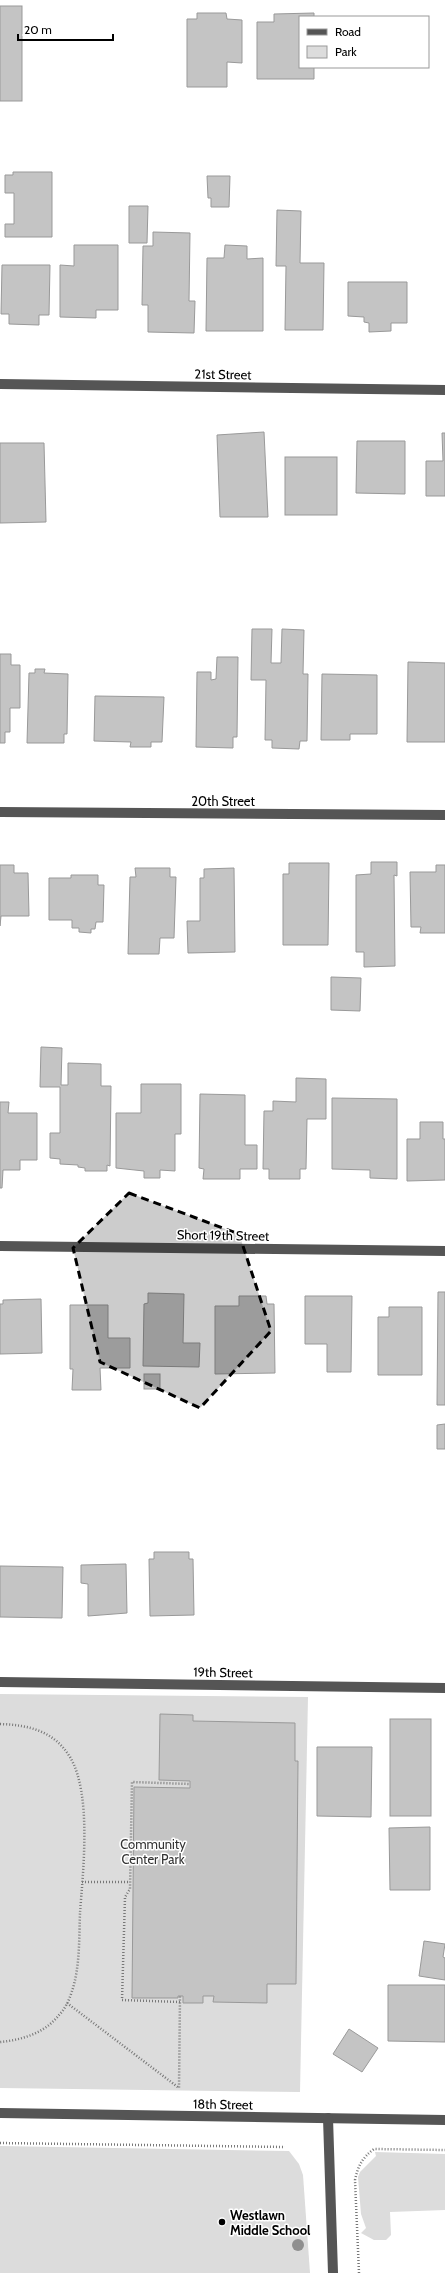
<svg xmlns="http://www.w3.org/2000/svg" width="445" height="2273" viewBox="0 0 445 2273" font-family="Cabin,sans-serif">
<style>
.green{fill:#dcdcdc}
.building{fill:#c4c4c4;stroke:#999}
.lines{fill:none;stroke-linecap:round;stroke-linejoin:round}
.path{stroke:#777;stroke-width:2.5;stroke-dasharray:1 2;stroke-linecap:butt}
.minor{stroke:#555;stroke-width:10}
.tree{fill:#8f8f8f}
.marked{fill:#000;fill-opacity:0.2;stroke:#000;stroke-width:3;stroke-dasharray:8 5;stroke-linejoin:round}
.poi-dot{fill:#000;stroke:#fff;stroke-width:1.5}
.labels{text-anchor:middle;stroke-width:3;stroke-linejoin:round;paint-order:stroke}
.street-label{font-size:13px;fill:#000;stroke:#fff}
.park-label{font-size:13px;fill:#333;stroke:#fff}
.poi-label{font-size:13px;font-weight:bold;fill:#000;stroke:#fff;text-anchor:start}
</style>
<rect width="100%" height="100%" fill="#fff"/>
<g class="green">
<polygon points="0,1694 308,1697 300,2092 0,2088"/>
<polygon points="0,2146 289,2151 299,2164 303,2175 310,2273 0,2273"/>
<polygon points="375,2152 445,2154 445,2210 390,2212 391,2235 386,2240 374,2240 361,2233 366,2228 361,2214 358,2177 360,2172 376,2156"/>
</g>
<g class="building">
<rect x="0" y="6" width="22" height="95"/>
<polygon points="197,13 226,13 227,19 242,20 242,63 227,62 227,87 187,87 187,19 197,19"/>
<polygon points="314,13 314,17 300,17 300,67 314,67 314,79 257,79 257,22 274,22 274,14"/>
<polygon points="13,172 52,172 52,237 5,237 5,224 14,224 14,193 5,193 5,175 13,175"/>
<polygon points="207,176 230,176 229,207 211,207 211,198 208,198"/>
<polygon points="129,206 148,206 147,243 129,243"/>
<polygon points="277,210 301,211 300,263 324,263 323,330 285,330 286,266 276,266"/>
<polygon points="153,232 190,233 189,301 195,301 194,333 148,332 148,305 142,305 143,246 153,246"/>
<polygon points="74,245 118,245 118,310 96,310 96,318 60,317 60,265 74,266"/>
<polygon points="225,245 247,246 247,259 263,258 263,331 206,331 207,258 224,258"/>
<polygon points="2,265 50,265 49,315 39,315 39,325 9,324 9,314 1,314"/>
<polygon points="348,282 407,282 407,323 391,323 391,331 369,332 369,323 364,322 364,317 348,316"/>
<polygon points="264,432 268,517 220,517 217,435"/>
<polygon points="442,433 445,433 445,496 426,496 426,461 443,461"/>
<polygon points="357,441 405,441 405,494 356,493"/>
<polygon points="0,443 44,443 46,522 0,523"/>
<rect x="285" y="457" width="52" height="58"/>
<polygon points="252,629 272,629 271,663 281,663 282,629 304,630 303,674 308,674 307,741 300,741 299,749 272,748 272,740 265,740 266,680 251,680"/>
<polygon points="0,654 11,654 11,665 20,665 20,708 10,708 10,732 5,732 5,743 0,743"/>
<polygon points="217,657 238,657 237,737 233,737 233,748 196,747 197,672 211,672 211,680 216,679"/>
<polygon points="408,662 445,663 445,742 407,742"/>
<polygon points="35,669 45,669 44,673 68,674 67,734 64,734 64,743 27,743 29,673 35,673"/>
<polygon points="322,674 377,675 377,734 350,734 350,740 321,740"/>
<polygon points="95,696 164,697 162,742 151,742 151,747 130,747 131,742 94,741"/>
<polygon points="371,862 397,862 397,876 394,875 395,966 364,967 364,952 356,952 356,875 371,874"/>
<polygon points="289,863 329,863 328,945 283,945 283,874 289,874"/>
<polygon points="0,865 14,865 14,873 28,873 29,916 1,916 0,926"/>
<polygon points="436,865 445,865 445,933 420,933 421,927 411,927 410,872 436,872"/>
<polygon points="135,868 170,868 170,877 176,877 174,938 160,938 159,954 128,954 130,877 136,877"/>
<polygon points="234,868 235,952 188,953 187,921 200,921 200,878 204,878 204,869"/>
<polygon points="71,875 98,875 98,885 104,885 103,922 96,922 95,929 91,929 91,933 79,932 79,928 72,928 72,920 49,920 49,878 71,878"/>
<polygon points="331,977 361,978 360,1011 331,1010"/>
<polygon points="41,1047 62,1048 61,1085 68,1085 68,1063 101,1064 101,1086 111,1086 110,1166 107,1165 107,1171 85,1171 85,1168 78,1167 78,1165 60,1164 60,1159 50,1158 50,1133 60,1133 60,1087 40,1087"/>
<polygon points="296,1078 326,1079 326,1119 307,1119 306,1169 300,1169 300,1179 269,1179 269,1169 263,1169 264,1111 273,1111 273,1101 296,1102"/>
<polygon points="141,1084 181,1084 181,1134 175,1134 175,1171 160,1170 160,1178 144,1178 144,1171 116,1168 116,1113 141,1113"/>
<polygon points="200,1094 245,1095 245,1145 257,1145 257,1169 240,1169 240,1179 203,1179 204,1169 199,1168"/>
<polygon points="332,1098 397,1099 397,1179 370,1178 370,1170 332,1169"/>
<polygon points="0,1102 9,1102 8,1113 37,1113 37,1160 20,1160 20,1170 3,1170 2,1188 0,1188"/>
<polygon points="420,1122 443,1122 443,1139 445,1139 445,1180 407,1181 407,1139 420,1139"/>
<polygon points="438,1292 445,1292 445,1405 437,1405"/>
<polygon points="148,1293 184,1294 183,1343 200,1343 199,1367 143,1366 144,1304 148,1303"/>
<polygon points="239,1296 266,1296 267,1304 274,1304 275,1373 215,1374 215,1306 239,1306"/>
<polygon points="305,1296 352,1296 351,1372 327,1372 327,1344 305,1344"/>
<polygon points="41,1299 42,1353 0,1354 0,1304 3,1304 3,1300"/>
<polygon points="70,1305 108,1305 108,1338 130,1338 130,1368 100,1368 101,1390 72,1390 73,1369 70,1369"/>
<polygon points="389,1307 422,1307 422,1375 378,1375 378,1317 389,1317"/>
<rect x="144" y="1374" width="16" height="15"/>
<polygon points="445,1424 445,1449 437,1449 437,1425"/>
<polygon points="154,1552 189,1552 189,1559 193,1559 194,1615 150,1616 149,1559 154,1559"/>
<polygon points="126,1564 127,1613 88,1616 88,1584 81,1583 81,1565"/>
<polygon points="0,1566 63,1567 62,1618 0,1617"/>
<polygon points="160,1714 193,1715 193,1721 295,1723 295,1761 298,1761 296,1984 267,1984 267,2003 213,2002 214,1996 203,1996 203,2003 183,2003 183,1996 178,1996 178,1998 132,1998 134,1787 190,1788 190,1781 159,1780"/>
<rect x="390" y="1719" width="41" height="97"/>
<polygon points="317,1747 372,1747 371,1817 317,1816"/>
<polygon points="430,1827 430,1890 390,1890 389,1828"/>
<polygon points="424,1941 445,1944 443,1957 445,1958 445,1980 419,1976"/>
<polygon points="388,1985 445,1985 445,2042 388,2041"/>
<polygon points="349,2029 378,2048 362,2072 333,2054"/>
</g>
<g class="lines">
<g class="path">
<path d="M0,1724C29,1725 54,1731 70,1757C92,1794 83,1871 80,1913C79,1938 80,1964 73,1988C70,1998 66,2008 59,2015C45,2033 22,2040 0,2042"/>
<polyline points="82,1882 130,1882"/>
<polyline points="180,2002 122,2000 125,1897 130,1889 132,1782 190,1784"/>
<polyline points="67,2003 179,2088 180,1996"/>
<polyline points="0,2143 285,2147"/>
<path d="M359,2273L355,2180C358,2166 362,2158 374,2149L445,2150"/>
</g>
<g class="minor">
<polyline points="0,384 445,390"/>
<polyline points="0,812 445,815"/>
<polyline points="0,1246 445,1251"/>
<polyline points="0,1682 445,1688"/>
<polyline points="0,2113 445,2120"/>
<polyline points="328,2118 333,2273"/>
</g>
</g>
<circle class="tree" cx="298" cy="2245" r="6"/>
<path class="marked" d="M129,1193L239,1234L271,1331L200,1408L100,1362L73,1248Z"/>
<circle class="poi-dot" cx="222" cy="2222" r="4"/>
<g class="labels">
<g class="street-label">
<text transform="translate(223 374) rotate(1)" y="5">21st Street</text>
<text x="223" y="806">20th Street</text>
<text transform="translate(223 1235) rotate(1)" y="5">Short 19th Street</text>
<text transform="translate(223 1672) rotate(1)" y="5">19th Street</text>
<text transform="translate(223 2104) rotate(1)" y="5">18th Street</text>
</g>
<g class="park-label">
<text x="153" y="1849">Community<tspan x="153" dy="15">Center Park</tspan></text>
</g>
<g class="poi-label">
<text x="230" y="2220">Westlawn<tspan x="230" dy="15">Middle School</tspan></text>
</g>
</g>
<rect x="299" y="16" width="130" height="52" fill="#ffffff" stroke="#999999"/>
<rect x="307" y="29" width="20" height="6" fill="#555555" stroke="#999999"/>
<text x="335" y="36" font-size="12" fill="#000000">Road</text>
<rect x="307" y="46" width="20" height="12" fill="#dcdcdc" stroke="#999999"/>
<text x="335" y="56" font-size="12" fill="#000000">Park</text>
<path d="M18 34v6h95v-6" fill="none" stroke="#000000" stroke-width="2"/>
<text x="24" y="34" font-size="12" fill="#000000" stroke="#ffffff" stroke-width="3" paint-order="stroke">20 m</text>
</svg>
